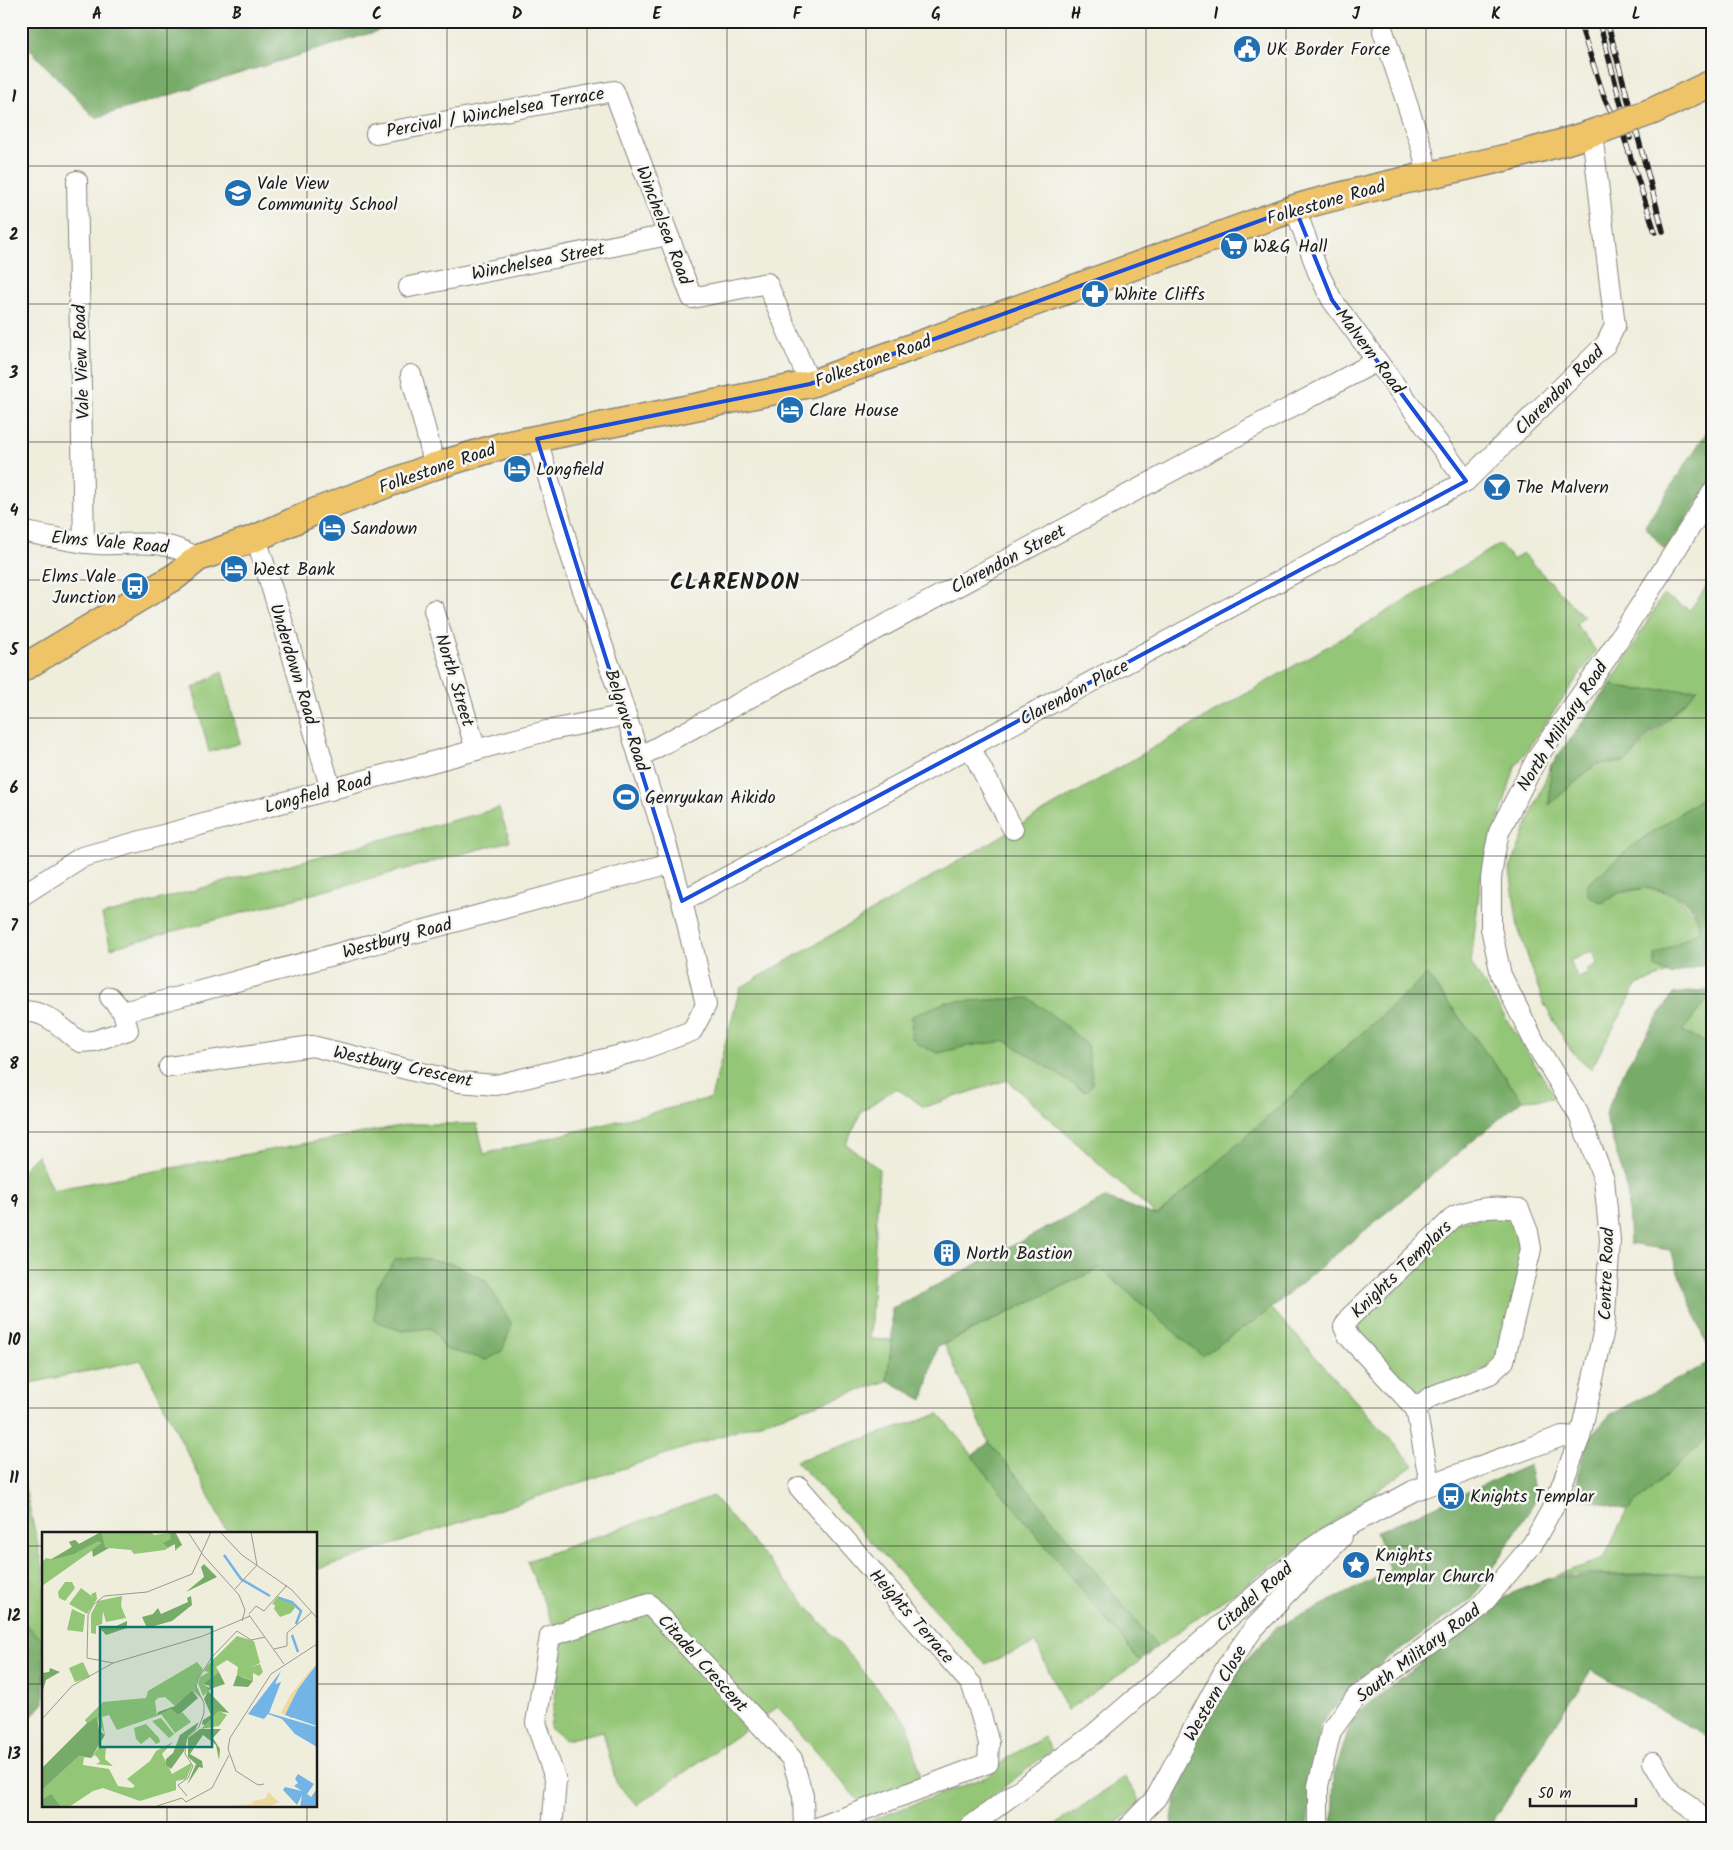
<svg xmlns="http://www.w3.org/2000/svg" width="1733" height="1850" viewBox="0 0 1733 1850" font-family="Kalam,sans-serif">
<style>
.green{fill:#94c677;stroke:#58714a;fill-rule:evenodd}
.forest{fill:#77ab68;stroke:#4a6442}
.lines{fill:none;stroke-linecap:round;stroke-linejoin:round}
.minor-casing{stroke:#86847c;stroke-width:22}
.major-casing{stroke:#86847c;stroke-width:29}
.minor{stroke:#fff;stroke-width:20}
.major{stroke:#efc469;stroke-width:26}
.rail-casing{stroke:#1c1c1c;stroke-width:5.5}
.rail{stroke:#f6f6f2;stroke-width:4;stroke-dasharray:11;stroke-linecap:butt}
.major-bridge-casing{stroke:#86847c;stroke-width:29;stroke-linecap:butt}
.major-bridge{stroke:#efc469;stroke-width:26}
.marked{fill:none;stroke:#1d4ed8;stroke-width:4;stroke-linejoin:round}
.grid{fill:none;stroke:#1c1c1c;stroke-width:1;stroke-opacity:0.55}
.labels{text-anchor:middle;stroke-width:5;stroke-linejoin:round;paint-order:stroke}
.poi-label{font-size:18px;fill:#1c1c1c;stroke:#f6f6f2;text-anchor:start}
.street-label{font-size:18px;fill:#1c1c1c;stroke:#f6f6f2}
.district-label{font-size:22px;font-weight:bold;letter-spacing:1px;fill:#1c1c1c;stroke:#f6f6f2}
.inset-river{fill:none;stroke:#73b4e7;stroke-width:2.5}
.inset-road{fill:none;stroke:#9b998f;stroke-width:1}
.view{fill:#0f766e;fill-opacity:0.15;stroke:#0f766e;stroke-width:2.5}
.inset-edge{fill:none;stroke:#1c1c1c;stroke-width:2.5}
.neatline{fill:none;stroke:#1c1c1c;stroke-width:2}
.grid-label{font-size:16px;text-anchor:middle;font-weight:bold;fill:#1c1c1c}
</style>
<rect width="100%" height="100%" fill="#f6f6f2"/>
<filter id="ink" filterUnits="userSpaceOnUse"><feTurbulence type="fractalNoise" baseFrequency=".02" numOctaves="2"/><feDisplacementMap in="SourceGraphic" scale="10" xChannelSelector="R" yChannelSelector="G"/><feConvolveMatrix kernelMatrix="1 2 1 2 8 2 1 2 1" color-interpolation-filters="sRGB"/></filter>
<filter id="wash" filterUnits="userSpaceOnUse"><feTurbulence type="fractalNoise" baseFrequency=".0096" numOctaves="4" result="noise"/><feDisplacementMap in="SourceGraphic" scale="20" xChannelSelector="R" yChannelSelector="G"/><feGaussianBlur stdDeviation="1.12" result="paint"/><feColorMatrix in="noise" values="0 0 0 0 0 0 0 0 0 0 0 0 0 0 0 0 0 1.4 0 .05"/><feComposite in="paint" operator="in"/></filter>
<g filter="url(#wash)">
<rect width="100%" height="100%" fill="#efeddb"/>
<g class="green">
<polygon points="1500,544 1513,560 1522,553 1584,617 1576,624 1596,651 1515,767 1481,876 1471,963 1556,1098 1522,1100 1427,975 1157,1216 1007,1080 924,1107 896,1088 862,1111 846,1144 879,1169 870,1339 892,1340 887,1381 316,1570 316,1534 228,1534 141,1360 21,1385 21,1171 37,1155 52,1190 411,1124 477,1124 484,1154 711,1098 740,988 1366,624"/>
<path d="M1712,579V791L1634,845L1587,885L1602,903L1618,893L1646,888L1673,893L1696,915L1712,956L1637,985L1591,1069L1571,1051L1543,1002L1518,928L1510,869L1551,765L1550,804L1596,764L1626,762L1697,690H1635L1610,685L1663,595L1690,610ZM1592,951L1598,964L1586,970L1588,974L1578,978L1570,961Z"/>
<polygon points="222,672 240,743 209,752 193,688"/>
<polygon points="499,808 510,841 111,948 102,915"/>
<polygon points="1712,994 1712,1045 1681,1031"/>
<polygon points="1513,1215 1523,1249 1503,1360 1419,1404 1353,1327 1367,1307 1375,1309 1427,1259 1428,1250 1458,1221"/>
<polygon points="1100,1268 1202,1355 1271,1308 1414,1465 1157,1647 989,1442 944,1344"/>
<polygon points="939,1414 1140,1661 1067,1710 1036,1643 985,1664 796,1461"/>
<polygon points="1712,1428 1712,1573 1555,1575 1604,1559 1627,1510 1700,1445"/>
<polygon points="21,1471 44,1571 44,1650 21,1625"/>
<polygon points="713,1496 908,1724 922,1782 860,1803 778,1707 637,1805 616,1782 603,1731 565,1740 550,1728 563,1649 527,1561"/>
<polygon points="1044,1737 1052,1750 949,1829 848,1829 989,1776 1007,1758"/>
<polygon points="1125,1777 1141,1803 1110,1829 1049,1829"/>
</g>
<g class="forest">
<polygon points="21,21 410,21 95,118 21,40"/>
<polygon points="1712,424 1712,483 1665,550 1645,526"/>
<polygon points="1610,685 1635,690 1698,689 1646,739 1626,762 1596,764 1549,805 1551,765"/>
<path d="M1712,791V962L1670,975L1655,967V955L1700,931C1699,926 1698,919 1696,915C1683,889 1644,883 1619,893C1613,895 1607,900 1602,903L1588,895L1587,885L1634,845Z"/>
<polygon points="1427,975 1522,1100 1264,1314 1202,1356 1100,1268 937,1347 923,1400 887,1380 892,1340 892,1308 1105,1198 1157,1216"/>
<polygon points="1712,989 1712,994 1682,1031 1712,1045 1712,1357 1670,1250 1630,1244 1627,1188 1605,1115 1627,1065 1673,994"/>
<polygon points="1029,998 1059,1020 1087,1045 1093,1084 1085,1092 1007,1041 968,1046 938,1053 919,1045 911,1037 912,1016 946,1002"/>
<polygon points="417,1258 454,1264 486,1281 512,1325 502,1351 487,1360 445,1349 432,1328 402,1331 374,1320 377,1287 396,1259"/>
<polygon points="1712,1361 1712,1428 1700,1445 1627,1510 1573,1495 1587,1440 1610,1415"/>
<polygon points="989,1442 1157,1647 1140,1661 972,1456"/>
<polygon points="1529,1465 1536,1500 1473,1598 1354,1683 1320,1725 1307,1829 1170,1829 1183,1760 1230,1677 1276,1628 1390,1571 1376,1532"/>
<polygon points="1712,1573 1712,1740 1591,1670 1488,1829 1332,1829 1334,1775 1353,1717 1500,1598 1553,1577"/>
<polygon points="21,1620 44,1641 44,1703 21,1728"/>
</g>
</g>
<g filter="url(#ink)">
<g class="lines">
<defs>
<g id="minor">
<polyline points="1383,31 1422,149 1428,176"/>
<polyline points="376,134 614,91 692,298 767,283 810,384"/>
<polyline points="77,181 84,543"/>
<polyline points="1295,208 1318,272 1332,300 1466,481"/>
<polyline points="409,287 668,235"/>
<polyline points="411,375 435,466"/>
<path d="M21,531C46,536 72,542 97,544C139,546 157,536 198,558"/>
<polyline points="256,538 285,630 331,790"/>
<polyline points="434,610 476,750"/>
<polyline points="970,747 1013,829"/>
<polyline points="639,757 1377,361"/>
<polyline points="21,896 82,857 546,731 626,715"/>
<polyline points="682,901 1466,481 1606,344 1615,326 1592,133"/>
<path d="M21,1011C47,1010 61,1028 80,1042L94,1041L128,1030L123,1012L110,997"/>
<polyline points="123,1012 671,863"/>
<polyline points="169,1067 312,1046 459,1082 496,1085 638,1051 692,1031 706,1005 682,901 662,829 616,684 572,559 537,439"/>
<path d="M1416,1409L1430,1397L1490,1374L1504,1361L1531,1249L1528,1232L1519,1209C1495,1206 1477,1207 1455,1216L1349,1318L1344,1327L1349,1337L1416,1409L1430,1484"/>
<polyline points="799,1487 972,1685 989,1743 988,1763 814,1829"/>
<polyline points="1653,1762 1671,1793 1690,1806 1712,1829"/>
<polyline points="552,1829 556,1781 536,1723 550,1636 649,1604 792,1759 803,1796 804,1829"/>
<polyline points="967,1829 1094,1734 1303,1554 1328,1537 1413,1491 1562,1436 1580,1437"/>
<polyline points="1126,1829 1156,1798 1227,1666 1254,1628 1342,1537"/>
<polyline points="1318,1829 1318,1786 1331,1731 1357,1696 1478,1609 1532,1545 1554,1505 1580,1437 1604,1329 1610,1240 1604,1179 1578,1113 1535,1043 1501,975 1491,928 1491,879 1494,856 1499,832 1538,756 1606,659 1712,493"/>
</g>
<g id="major">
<polyline points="1653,111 1712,83"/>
<path d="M21,669L176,576L198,558L256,538L314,512L435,466L505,445L810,384L1295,208C1396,178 1501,165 1601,130"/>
</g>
</defs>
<use href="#minor" class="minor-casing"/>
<use href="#major" class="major-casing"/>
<use href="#minor" class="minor"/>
<use href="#major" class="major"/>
<defs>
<g id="rail">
<polyline points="1579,21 1604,97 1624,137 1655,232"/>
<polyline points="1599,21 1630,138"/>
<polyline points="1607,21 1663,231"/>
</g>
</defs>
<use href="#rail" class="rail-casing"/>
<use href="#rail" class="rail"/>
<defs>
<polyline id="major-bridge" points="1601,130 1653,111"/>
</defs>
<use href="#major-bridge" class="major-bridge-casing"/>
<use href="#major-bridge" class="major-bridge"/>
</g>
</g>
<path class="marked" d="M1295,208L1332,300L1466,481L682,901L537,439L810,384Z"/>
<path class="grid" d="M167,21V1534M307,21V1534M447,21V1829M587,21V1829M727,21V1829M866,21V1829M1006,21V1829M1146,21V1829M1286,21V1829M1426,21V1829M1566,21V1829M21,166H1712M21,304H1712M21,442H1712M21,580H1712M21,718H1712M21,856H1712M21,994H1712M21,1132H1712M21,1270H1712M21,1408H1712M21,1546H44M316,1546H1712M21,1684H44M316,1684H1712M167,1806V1829M307,1806V1829"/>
<defs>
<symbol id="civic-disc" viewBox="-11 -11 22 22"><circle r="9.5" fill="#1f6fb2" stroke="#f6f6f2"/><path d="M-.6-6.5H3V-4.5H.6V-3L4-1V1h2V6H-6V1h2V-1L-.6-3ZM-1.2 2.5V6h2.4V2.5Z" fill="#fff"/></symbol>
<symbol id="school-disc" viewBox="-11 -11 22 22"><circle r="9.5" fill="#1f6fb2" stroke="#f6f6f2"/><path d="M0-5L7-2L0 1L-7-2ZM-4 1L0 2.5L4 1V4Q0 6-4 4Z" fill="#fff"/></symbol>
<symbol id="supermarket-disc" viewBox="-11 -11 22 22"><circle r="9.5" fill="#1f6fb2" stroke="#f6f6f2"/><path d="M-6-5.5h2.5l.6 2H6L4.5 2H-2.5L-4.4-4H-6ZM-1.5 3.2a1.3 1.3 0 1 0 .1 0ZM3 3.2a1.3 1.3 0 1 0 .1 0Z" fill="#fff"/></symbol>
<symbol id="pharmacy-disc" viewBox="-11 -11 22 22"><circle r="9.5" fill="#1f6fb2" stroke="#f6f6f2"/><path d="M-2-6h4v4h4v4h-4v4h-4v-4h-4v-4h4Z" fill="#fff"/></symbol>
<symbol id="hotel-disc" viewBox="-11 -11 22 22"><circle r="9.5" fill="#1f6fb2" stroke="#f6f6f2"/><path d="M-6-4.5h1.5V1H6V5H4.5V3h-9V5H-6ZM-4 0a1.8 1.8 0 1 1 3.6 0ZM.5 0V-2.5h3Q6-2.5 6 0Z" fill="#fff"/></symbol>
<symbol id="bar-disc" viewBox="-11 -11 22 22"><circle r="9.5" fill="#1f6fb2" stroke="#f6f6f2"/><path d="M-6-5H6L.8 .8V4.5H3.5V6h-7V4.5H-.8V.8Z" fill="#fff"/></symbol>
<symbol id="bus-disc" viewBox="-11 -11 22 22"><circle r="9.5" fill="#1f6fb2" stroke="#f6f6f2"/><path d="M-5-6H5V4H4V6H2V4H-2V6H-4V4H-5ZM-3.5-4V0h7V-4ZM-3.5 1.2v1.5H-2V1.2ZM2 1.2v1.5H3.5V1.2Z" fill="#fff"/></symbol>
<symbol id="stadium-disc" viewBox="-11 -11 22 22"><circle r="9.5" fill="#1f6fb2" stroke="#f6f6f2"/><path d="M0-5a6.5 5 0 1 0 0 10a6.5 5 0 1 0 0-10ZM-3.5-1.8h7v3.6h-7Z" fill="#fff"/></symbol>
<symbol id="building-disc" viewBox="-11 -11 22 22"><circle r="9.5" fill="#1f6fb2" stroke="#f6f6f2"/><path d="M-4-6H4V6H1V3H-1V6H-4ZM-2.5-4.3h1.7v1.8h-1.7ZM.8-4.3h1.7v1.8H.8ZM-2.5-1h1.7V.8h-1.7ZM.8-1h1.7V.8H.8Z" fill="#fff"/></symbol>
<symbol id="sight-disc" viewBox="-11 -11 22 22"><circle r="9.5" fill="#1f6fb2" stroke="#f6f6f2"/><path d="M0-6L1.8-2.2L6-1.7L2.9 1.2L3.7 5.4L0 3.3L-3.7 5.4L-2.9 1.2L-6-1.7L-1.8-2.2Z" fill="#fff"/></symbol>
</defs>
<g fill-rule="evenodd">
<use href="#civic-disc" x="1231" y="33" width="32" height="32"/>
<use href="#school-disc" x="222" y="177" width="32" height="32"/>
<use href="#supermarket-disc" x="1218" y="230" width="32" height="32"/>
<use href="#pharmacy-disc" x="1079" y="278" width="32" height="32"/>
<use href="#hotel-disc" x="774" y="394" width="32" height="32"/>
<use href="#hotel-disc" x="501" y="453" width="32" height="32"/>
<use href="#bar-disc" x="1481" y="471" width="32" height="32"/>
<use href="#hotel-disc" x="316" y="512" width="32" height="32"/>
<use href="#hotel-disc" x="218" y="553" width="32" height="32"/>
<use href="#bus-disc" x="119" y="570" width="32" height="32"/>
<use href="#stadium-disc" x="610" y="781" width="32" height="32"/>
<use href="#building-disc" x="931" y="1237" width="32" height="32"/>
<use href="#bus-disc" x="1435" y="1480" width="32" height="32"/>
<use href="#sight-disc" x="1340" y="1549" width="32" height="32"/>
</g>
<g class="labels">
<g class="poi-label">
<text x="1266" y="55">UK Border Force</text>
<text x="257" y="189">Vale View<tspan x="257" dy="21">Community School</tspan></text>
<text x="1253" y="252">W&amp;G Hall</text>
<text x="1114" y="300">White Cliffs</text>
<text x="809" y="416">Clare House</text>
<text x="536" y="475">Longfield</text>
<text x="1516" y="493">The Malvern</text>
<text x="351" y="534">Sandown</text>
<text x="253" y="575">West Bank</text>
<text x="116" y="582" text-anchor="end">Elms Vale<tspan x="116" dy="21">Junction</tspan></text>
<text x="645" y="803">Genryukan Aikido</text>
<text x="966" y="1259">North Bastion</text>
<text x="1470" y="1502">Knights Templar</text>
<text x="1375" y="1561">Knights<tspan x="1375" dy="21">Templar Church</tspan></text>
</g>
<g class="street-label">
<text transform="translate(495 112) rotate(-10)" y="6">Percival / Winchelsea Terrace</text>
<text transform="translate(1326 202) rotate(-16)" y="6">Folkestone Road</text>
<text transform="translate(664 225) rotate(69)" y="6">Winchelsea Road</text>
<text transform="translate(538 261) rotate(-11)" y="6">Winchelsea Street</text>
<text transform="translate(1370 351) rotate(53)" y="6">Malvern Road</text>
<text transform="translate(873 361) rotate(-20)" y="6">Folkestone Road</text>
<text transform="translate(81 362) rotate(-92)" y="6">Vale View Road</text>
<text transform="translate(1559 390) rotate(-45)" y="6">Clarendon Road</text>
<text transform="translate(437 468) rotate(-19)" y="6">Folkestone Road</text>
<text transform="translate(110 542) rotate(5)" y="6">Elms Vale Road</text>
<text transform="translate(1008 559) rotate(-28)" y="6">Clarendon Street</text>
<text transform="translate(294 664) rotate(73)" y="6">Underdown Road</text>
<text transform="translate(455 680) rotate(73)" y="6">North Street</text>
<text transform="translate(1074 692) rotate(-28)" y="6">Clarendon Place</text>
<text transform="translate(627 720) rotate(72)" y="6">Belgrave Road</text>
<text transform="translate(1562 726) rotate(-57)" y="6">North Military Road</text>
<text transform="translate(318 793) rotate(-15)" y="6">Longfield Road</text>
<text transform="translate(397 938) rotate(-15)" y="6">Westbury Road</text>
<text transform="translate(403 1066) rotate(12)" y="6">Westbury Crescent</text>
<text transform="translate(1401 1269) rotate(-44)" y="6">Knights Templars</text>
<text transform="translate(1606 1274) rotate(-88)" y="6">Centre Road</text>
<text transform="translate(1254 1597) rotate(-41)" y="6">Citadel Road</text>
<text transform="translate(912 1616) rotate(49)" y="6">Heights Terrace</text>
<text transform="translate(1418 1653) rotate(-37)" y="6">South Military Road</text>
<text transform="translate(703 1663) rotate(48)" y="6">Citadel Crescent</text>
<text transform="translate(1215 1693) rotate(-60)" y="6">Western Close</text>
</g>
<g class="district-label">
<text x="735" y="589">CLARENDON</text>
</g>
</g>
<g transform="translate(42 1532)">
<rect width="275" height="275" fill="#efeddb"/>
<path d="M59,0H109L112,3L133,0L140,13L133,19V12L123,18L92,22L89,18L55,15L0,54V30L4,26L9,27L30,15L27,10L33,8L37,12ZM23,50H30L33,56L23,69L17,66L16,60ZM39,56L51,65L49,62L54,60L55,67L45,82L27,72ZM80,64L79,74L84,86L64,90L61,79L60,92L54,94V102L49,101V82L56,69ZM236,64L255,73L249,81L238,85L232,77L233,73L230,72ZM30,77L43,83L41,100L25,98ZM195,104L212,109L218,131L209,135L218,132L221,140L217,144L211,141V149L195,143L196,135L185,128L174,135L177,140L161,152L169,157L161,164L156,151L158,145L167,140L162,139L165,134ZM41,130L48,145L33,150L27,136ZM155,130L161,137L154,152L159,166L150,158L133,174L123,165L116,166L113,169L115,184L75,198L67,183L60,185L63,203L55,186L45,191L43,188L61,170L104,166L106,159ZM129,177L136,183L140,180L149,190L133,201L119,182ZM176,178L185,183L177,194L159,197ZM119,186L132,202L127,206L110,189ZM104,192L117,206L118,210L114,212L108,205L99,212L94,207L92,196ZM131,210L120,222L130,242L149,231L150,234L144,247L134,249V258L98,269L61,256L51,259L27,275H0V258L37,224L42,225L41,233L67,237L76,254L90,256L93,254L85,247L108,229L114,219ZM58,213L64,216L63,227L71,234L54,232L58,230L56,226L53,223L49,226Z" fill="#94c677"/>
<path d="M59,0L63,15L67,16L51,25L50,18L60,11L56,9L32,22L9,28L30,15L27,10L33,8L37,12ZM128,0H133L140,13L133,16V12L125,15L121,11L129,7ZM162,32L175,45L144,60L162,45L159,35ZM149,64L150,73L130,89L105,96L100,85L111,82L116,76L119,82L146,70L145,66ZM85,89V96L64,103L56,94L72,95ZM8,136L18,140L4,148L0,161V141L7,140ZM177,140L183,152L165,158L168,154L161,152ZM195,143L202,146L211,149L206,155L191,154ZM150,158L156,166L140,180L136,183L129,177L115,184L116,180L133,174ZM166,159L187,181L176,179L163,193L160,192L161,188L169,183L162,167ZM55,185L57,198L63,203L49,226L37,224L0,258V236L45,191ZM157,190L153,198L146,204L142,219L129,237L124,233V227L131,221L138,203ZM179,197L171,206L178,217L177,228L174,213L161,203L148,222L160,229L161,236L157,235L145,253L154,232L146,225V206L158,197ZM9,262L18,274L0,275V268Z" fill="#77ab68"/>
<path d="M272,134L251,186L239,181L249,162ZM226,260L237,270L227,275H170L212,272L209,270L224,266Z" fill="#eeda9e"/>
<path d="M275,132V194L243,183L256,157ZM239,139L233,152L239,150L227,181L275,195V215L253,202L240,187L226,182L222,187L206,182ZM256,242L272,252L265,262L269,265L275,257V275H258L260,263L255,273L241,258L243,255L260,259L252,254L256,251L253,247Z" fill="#73b4e7"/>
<path class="inset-river" d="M182,23L199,47L228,64M237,66L250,70L259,79L254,92M250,103L256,120M248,185L275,171"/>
<path class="inset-road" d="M146,0L161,23L197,63L203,78L200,89M178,0L200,23L250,58L275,86M193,57L215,33L209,0M207,82L214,74L222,79L245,53M207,83L242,132M232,117L245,114V101L270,80M71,131L45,126L46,83L51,73L62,64L105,60L150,42L169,0M0,187L30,154L71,131L161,104L208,84M222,252L216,253L194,239L186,217L188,206L229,142L275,112M145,264L136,253L146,246L151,234L143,222L144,207L157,195L162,181V171L154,155L156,147L170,125L195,99L209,108L223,105M140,266L144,270L170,256L187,223M112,275L140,266"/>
<path class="view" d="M58,95H170V215H58Z"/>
<rect width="275" height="275" class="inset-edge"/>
</g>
<rect width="1733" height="1850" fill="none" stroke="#f6f6f2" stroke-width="55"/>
<path d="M1530 1798v8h106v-8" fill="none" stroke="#1c1c1c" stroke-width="2.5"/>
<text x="1538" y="1798" font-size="15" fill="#1c1c1c" stroke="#f6f6f2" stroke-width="4" paint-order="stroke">50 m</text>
<rect x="28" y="28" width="1678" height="1794" class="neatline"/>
<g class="grid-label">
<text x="97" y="19">A</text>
<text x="237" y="19">B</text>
<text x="377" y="19">C</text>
<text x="517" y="19">D</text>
<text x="657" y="19">E</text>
<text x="797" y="19">F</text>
<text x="936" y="19">G</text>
<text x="1076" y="19">H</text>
<text x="1216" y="19">I</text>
<text x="1356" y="19">J</text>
<text x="1496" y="19">K</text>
<text x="1636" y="19">L</text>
<text x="14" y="102">1</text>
<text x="14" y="240">2</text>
<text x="14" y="378">3</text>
<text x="14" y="516">4</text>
<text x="14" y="655">5</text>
<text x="14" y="793">6</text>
<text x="14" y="931">7</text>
<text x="14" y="1069">8</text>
<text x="14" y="1207">9</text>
<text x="14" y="1345">10</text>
<text x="14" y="1483">11</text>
<text x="14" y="1621">12</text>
<text x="14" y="1759">13</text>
</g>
</svg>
